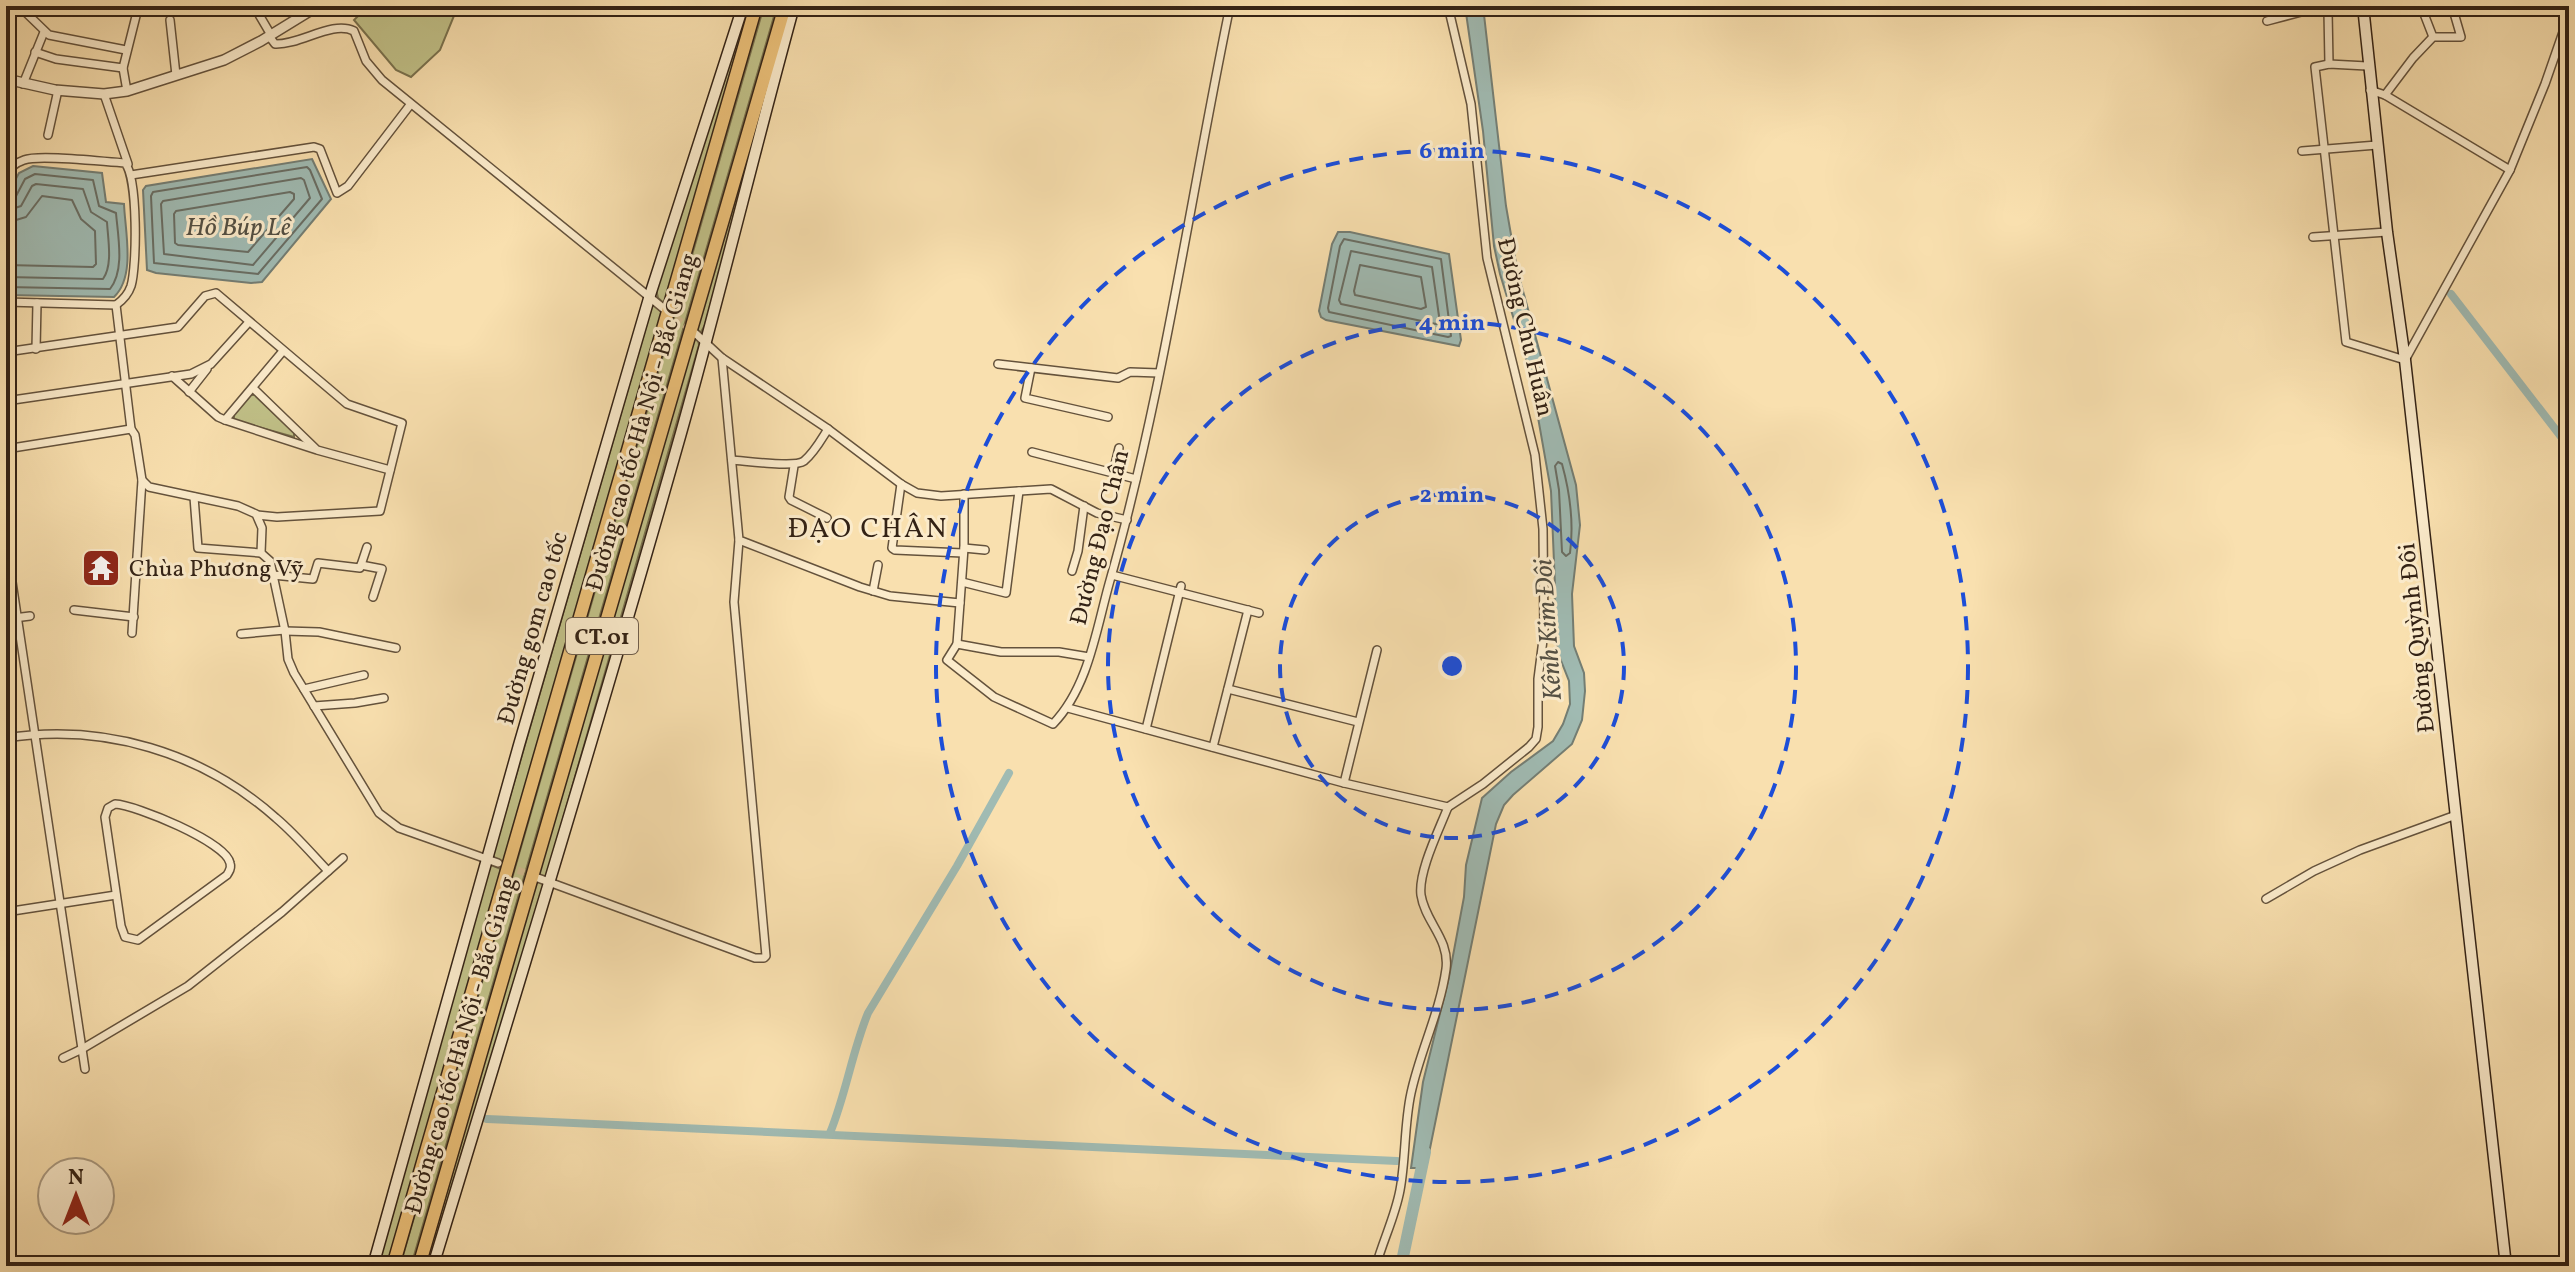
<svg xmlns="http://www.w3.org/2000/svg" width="2575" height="1272" viewBox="0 0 2575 1272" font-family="Vollkorn,serif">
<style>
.green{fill:#c1c188;stroke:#7a724e;stroke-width:2}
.water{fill:#a0bbb3;stroke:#747e74;stroke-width:2}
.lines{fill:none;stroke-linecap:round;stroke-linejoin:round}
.shore{stroke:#6a6e64;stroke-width:2}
.canal{stroke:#a0bbb3;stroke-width:8}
.river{stroke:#a0bbb3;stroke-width:12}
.minor-tunnel{stroke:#d1ba90;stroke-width:7;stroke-dasharray:7 3.5;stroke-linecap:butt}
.minor-casing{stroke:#64523c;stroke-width:10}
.tertiary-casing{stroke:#64523c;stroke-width:12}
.secondary-casing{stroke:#332215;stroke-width:13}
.motorway-casing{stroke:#332215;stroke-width:15}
.minor{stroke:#fbebcb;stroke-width:7}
.tertiary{stroke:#fbebcb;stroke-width:9}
.secondary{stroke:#fbebcb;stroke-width:10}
.motorway{stroke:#ecc078;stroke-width:12}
.ring{fill:none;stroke:#1d4ed8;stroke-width:4;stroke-dasharray:14 10}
.labels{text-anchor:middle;stroke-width:6;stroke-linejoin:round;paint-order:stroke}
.shield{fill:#fbebcb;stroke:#6f5e4c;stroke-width:2}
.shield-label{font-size:22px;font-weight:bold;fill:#332215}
.street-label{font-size:24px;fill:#332215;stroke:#fbebcb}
.poi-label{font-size:24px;fill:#332215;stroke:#fbebcb;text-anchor:start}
.water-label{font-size:26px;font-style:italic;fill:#545044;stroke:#fbebcb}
.quarter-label{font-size:28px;letter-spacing:2px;fill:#332215;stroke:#fbebcb}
.centre{fill:#1d4ed8;stroke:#fbebcb;stroke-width:4}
.ring-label{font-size:24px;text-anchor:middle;font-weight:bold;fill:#1d4ed8;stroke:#fbebcb;stroke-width:6;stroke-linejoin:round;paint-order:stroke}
</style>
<rect width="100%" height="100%" fill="#f9e0af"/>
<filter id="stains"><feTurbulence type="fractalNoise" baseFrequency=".0025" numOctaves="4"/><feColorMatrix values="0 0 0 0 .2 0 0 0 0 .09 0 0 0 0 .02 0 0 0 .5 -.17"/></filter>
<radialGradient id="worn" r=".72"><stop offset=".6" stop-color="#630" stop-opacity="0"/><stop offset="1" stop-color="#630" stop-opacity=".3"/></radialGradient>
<g class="green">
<polygon points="368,6 458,6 440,50 411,77 396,70 354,20"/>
<polygon points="748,6 751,6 665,304 658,298 656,289"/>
<polygon points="764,6 777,6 411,1266 400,1266"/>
<polygon points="787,6 751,155 705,325 701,332 696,331"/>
<polygon points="652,306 656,306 662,313 504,862 496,860 493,855"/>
<polygon points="693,335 698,339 699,345 546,878 538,876"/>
<polygon points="249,395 255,395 294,431 294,437 234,420 234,414"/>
<polygon points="491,865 501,869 486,925 387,1266 378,1266 488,867"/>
<polygon points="535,880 542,882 544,886 428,1266 423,1266"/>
</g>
<g class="water">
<polygon points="1465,6 1483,6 1506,206 1517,269 1576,485 1580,525 1572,594 1574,646 1584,673 1585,691 1582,720 1572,744 1513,795 1504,805 1496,824 1426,1168 1411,1168 1423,1082 1449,977 1464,897 1466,865 1482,798 1511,772 1553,741 1563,724 1570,704 1569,681 1558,653 1554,625 1555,586 1551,491 1530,372 1500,274 1494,246 1483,131"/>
<polygon points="312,159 331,199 262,282 251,283 156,273 147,270 143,190 146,186"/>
<path d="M33,166L102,173L106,202L124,204C125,231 136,276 114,297L6,295V197L19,173Z"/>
<polygon points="1338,232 1350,232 1449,254 1461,340 1459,346 1326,320 1321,317 1319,311 1332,244"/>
</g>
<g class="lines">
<g class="shore">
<polygon points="307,167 310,170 322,199 258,274 154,263 151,196 153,192"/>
<polygon points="301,178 304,180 310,198 253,265 164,254 161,204 163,201"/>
<polygon points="290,192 294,194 294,199 248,252 178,245 175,243 174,214 176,211"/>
<path d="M6,201L15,198L25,179L35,174L93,180L99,206L116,213C118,237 125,270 110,289L6,287"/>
<path d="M6,211L21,206L32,186L36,184L83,189L91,212L107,222C108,240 113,265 103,279L6,277"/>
<polyline points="6,223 26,217 42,196 72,200 81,219 95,231 96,264 93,267 6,265"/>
<polygon points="1344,239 1441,259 1451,336 1448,337 1329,312 1328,308 1340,246"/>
<polygon points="1351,251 1432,267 1440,323 1436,324 1341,304 1339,300"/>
<polygon points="1360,265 1421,277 1426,307 1421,309 1355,295 1354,291"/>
<path d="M1558,462L1562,464C1570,493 1574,523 1570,553L1566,556L1562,552L1559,490L1555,466Z"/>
</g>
<g class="canal">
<polyline points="2451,294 2569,447"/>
<polyline points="487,1119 1397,1161"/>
<path d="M830,1133C846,1094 852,1052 868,1013L957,866L1009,773"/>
</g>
<polyline class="river" points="1401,1266 1425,1152"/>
<g class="minor-tunnel">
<polyline points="668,311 692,331"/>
<polyline points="498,863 534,876"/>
</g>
<defs>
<g id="minor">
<polyline points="19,6 49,35 126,50"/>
<polyline points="254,6 271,35"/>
<polyline points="1448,6 1471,104 1487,258 1535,455 1543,529 1544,632 1538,679 1538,727 1536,739 1529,747 1483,784 1448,807"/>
<polyline points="2421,6 2433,37"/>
<polyline points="2328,11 2329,64"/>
<polyline points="170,20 176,75"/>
<polyline points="2267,21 2305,11 2363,10"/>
<path d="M269,36L275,44C301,45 332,20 354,31L366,61L382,80L663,308"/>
<polyline points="35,52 56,59 123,68"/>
<polyline points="2367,66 2329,64 2315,67 2346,342 2405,360 2510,170 2545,84 2569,15"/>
<polyline points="23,84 44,32"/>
<polyline points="2370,90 2385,95 2510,170"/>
<polyline points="127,91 123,68 137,12"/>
<polyline points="104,94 128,164"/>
<polyline points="2385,95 2413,58 2433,37 2461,37 2452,6"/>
<polyline points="48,135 58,90"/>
<polyline points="2302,151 2377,145"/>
<polyline points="131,175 314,147 320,149 337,193 348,186 410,105"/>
<path d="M6,176C9,168 15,163 24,160C39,154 105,162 125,163C138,178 137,266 131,286C128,295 123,300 116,305L6,302"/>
<polyline points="2313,237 2387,232"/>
<polyline points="116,305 131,429 135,435 142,480 149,487 238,506 256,514 262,528 261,553 270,561 285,631 288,659 294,673 379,813 399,828 498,863"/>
<polyline points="695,333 722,358 828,429 901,484 917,493 941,496 1051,489 1097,513 1127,520"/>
<polyline points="36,349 37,303"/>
<polyline points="6,352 178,327 205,296 216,293 347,404 402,423 380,511 277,517 257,515"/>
<polyline points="722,358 739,540 860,587 890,596 960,603"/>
<polyline points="998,364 1118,378 1130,372 1159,373"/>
<polyline points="1031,368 1025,398 1108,417"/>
<polyline points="172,376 218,417 225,420 317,450 390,470"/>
<polyline points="253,388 315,448"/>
<polyline points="189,392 207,369"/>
<polyline points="6,401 191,374 211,364 249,322"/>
<polyline points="225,420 283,351"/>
<polyline points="6,449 131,429"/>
<polyline points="1032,452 1136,479"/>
<path d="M732,460C747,461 795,468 804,461C814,453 821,440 828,429"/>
<polyline points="794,466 789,497 791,500 827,518"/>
<polyline points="1113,473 1119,448"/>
<polyline points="901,484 892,548 895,550 963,553"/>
<path d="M964,494V548L957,644L947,660L994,697L1053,724C1088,688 1096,631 1109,584C1163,395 1190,199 1230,6"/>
<polyline points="194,497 198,548 261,553"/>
<polyline points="6,542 85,1069"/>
<polyline points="964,548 985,550"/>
<polyline points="361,565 382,569 373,597"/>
<polyline points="225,570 272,572"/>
<polyline points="1072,571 1078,551 1084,506"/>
<polyline points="273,575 313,579 318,563 360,568 367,547"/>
<polyline points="1112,575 1259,613"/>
<polyline points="962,582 1006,593 1019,491"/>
<polyline points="873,591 878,565"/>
<polyline points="74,610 134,617"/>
<polyline points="6,619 30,616"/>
<polyline points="285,631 319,632 396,648"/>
<polyline points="132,633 142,480"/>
<polyline points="241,634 285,630"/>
<polyline points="957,644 1001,652 1059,652 1089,657"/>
<polyline points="304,689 364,675"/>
<polyline points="1228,689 1358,722"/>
<polyline points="314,706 355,703 384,698"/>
<polyline points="1068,708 1344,783 1448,807"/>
<polyline points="1146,729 1181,586"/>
<path d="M6,738C104,723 202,752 276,818C295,834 311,853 328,871"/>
<polyline points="1213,747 1248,610"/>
<polyline points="1344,783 1377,650"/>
<path d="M115,804C136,805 226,842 230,863C232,869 229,871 227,875L138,940L125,937L121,926L105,817L108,808Z"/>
<polyline points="538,878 755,958 764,958 766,956 734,602 739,540"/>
<polyline points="2266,899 2314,871 2360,850 2456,815"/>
<polyline points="6,912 116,895"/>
<polyline points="63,1058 82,1049 188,986 282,912 343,858"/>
<path d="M1376,1266C1383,1240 1395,1217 1400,1190C1406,1158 1404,1125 1411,1093C1420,1051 1440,1012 1446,969C1450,939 1425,922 1421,895C1418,872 1439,830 1448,807"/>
</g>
<polyline id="tertiary" points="6,79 55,90 104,94 127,91 224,60 261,41 318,6"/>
<g id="secondary">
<polyline points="2363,6 2387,232 2405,360 2506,1266"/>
<polyline points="373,1266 519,745 650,295 743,6"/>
<path d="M433,1266C517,989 602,712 681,433C721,291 755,148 794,6"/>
</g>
<g id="motorway">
<polyline points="393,1266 756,6"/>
<polyline points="419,1266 785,6"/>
</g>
</defs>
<use href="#minor" class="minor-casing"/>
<use href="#tertiary" class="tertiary-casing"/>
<use href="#secondary" class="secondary-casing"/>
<use href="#motorway" class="motorway-casing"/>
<use href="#minor" class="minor"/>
<use href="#tertiary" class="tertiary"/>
<use href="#secondary" class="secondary"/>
<use href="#motorway" class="motorway"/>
</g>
<g class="ring">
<circle cx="1452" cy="666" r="172"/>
<circle cx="1452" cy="666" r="344"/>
<circle cx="1452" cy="666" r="516"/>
</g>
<defs>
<symbol id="temple-square" viewBox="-11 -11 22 22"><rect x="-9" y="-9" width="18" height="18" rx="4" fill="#8f2418" stroke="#fbebcb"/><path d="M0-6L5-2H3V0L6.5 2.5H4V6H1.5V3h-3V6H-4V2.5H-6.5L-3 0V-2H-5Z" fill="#fff"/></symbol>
</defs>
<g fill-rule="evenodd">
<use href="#temple-square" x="79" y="546" width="44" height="44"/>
</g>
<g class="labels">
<rect class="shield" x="566" y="618" width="72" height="36" rx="6"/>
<g class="shield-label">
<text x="602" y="644">CT.01</text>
</g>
<g class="street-label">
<text transform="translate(1526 327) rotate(77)" y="8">Đường Chu Huân</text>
<text transform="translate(641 422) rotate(-74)" y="8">Đường cao tốc Hà Nội - Bắc Giang</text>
<text transform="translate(1099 537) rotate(-76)" y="8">Đường Đạo Chân</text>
<text transform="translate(532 628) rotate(-74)" y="8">Đường gom cao tốc</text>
<text transform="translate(2416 638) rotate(-96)" y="8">Đường Quỳnh Đôi</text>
<text transform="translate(460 1045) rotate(-74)" y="8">Đường cao tốc Hà Nội - Bắc Giang</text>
</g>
<g class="poi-label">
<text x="129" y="576">Chùa Phương Vỹ</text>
</g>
<g class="water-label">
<text x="238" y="235">Hồ Búp Lê</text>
<text transform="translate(1547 630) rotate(-94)" y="9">Kênh Kim Đôi</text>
</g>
<g class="quarter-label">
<text x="868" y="537">ĐẠO CHÂN</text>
</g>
</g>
<circle cx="1452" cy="666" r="12" class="centre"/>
<g class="ring-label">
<text x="1452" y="158">6 min</text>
<text x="1452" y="330">4 min</text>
<text x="1452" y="502">2 min</text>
</g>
<rect width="2575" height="1272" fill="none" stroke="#f9e0af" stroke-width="32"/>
<rect x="8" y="8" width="2559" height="1256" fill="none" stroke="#332215" stroke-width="4"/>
<rect x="16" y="16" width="2543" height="1240" fill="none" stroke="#332215" stroke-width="2"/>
<g transform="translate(76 1196)"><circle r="38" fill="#fbebcb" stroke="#ab9b82" stroke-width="2"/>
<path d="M0-6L14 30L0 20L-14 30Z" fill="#8f2418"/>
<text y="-12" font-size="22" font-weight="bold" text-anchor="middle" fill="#332215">N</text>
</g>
<rect width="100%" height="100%" filter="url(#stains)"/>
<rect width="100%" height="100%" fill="url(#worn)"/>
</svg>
